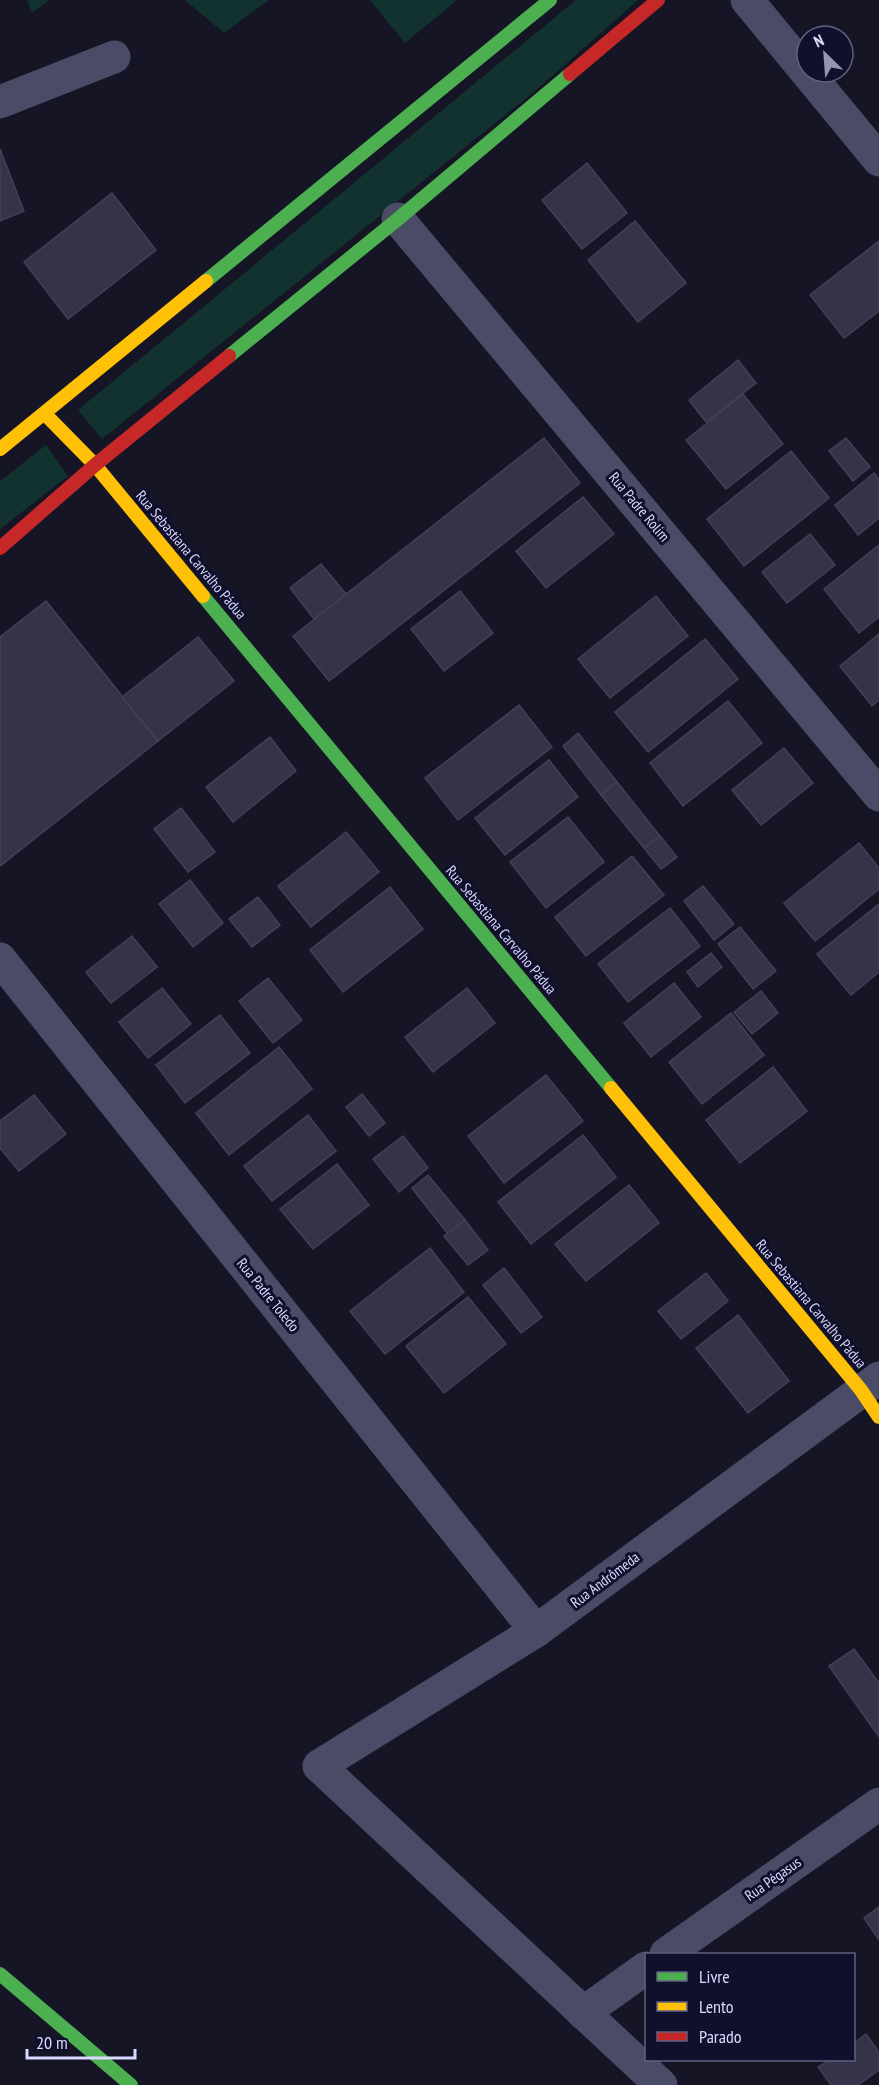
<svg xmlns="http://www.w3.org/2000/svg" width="879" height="2085" viewBox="0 0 879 2085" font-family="'PT Sans Narrow',sans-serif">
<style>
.green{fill:#123230}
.building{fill:#343347;stroke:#414058;stroke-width:1.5}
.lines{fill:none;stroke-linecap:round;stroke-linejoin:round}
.street{stroke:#4a4b66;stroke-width:33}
.fast{stroke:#4caf50;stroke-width:14}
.slow{stroke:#ffc107;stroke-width:14}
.jam{stroke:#c62828;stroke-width:14}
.labels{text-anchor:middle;stroke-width:6;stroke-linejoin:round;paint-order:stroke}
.street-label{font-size:15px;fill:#dad9ff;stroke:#100f2c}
</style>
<rect width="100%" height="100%" fill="#161526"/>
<g class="green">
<polygon points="27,0 49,0 32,13"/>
<polygon points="185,0 269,0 224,33"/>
<polygon points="370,0 457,0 405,43"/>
<polygon points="576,0 638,0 534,92 102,439 78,410"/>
<polygon points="46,445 68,476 0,529 0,481"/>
</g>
<g class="building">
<polygon points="0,149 24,211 0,221"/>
<polygon points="587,163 627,213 582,249 542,200"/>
<polygon points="112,193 156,250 68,319 24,262"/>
<polygon points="635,221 686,283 638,322 588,260"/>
<polygon points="879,241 879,311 844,338 810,295"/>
<polygon points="738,360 756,383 706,422 689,400"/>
<polygon points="743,394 783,444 726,489 686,440"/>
<polygon points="544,438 580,483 329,681 293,636"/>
<polygon points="846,438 870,467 853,481 829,451"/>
<polygon points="791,451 829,498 744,566 707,519"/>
<polygon points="874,473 879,479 879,518 858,535 835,505"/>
<polygon points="583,497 614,534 546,588 516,551"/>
<polygon points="810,534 835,565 787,603 762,572"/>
<polygon points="879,545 879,617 859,633 824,589"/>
<polygon points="321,564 346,594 314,619 290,588"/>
<polygon points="460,591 493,633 444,671 411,629"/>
<polygon points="656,596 688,636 610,698 578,659"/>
<polygon points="46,601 158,741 0,866 0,637"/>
<polygon points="879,634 879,700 872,706 840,666"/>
<polygon points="198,637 234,681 158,741 122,697"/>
<polygon points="705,639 738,679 648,752 615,712"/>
<polygon points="728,701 762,743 683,806 650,763"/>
<polygon points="519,705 552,747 458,820 425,778"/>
<polygon points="578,733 617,782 601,795 563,746"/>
<polygon points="270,737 296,771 233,822 206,787"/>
<polygon points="784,748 813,783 761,825 732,790"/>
<polygon points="549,760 578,797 505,855 475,818"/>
<polygon points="617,782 660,836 644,848 601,795"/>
<polygon points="181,808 215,852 188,872 154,829"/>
<polygon points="568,817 604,862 546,908 510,862"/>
<polygon points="346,832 379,872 311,927 278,886"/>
<polygon points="660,836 677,857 661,869 644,848"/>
<polygon points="859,843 879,868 879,889 815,941 784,903"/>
<polygon points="632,856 664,895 586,956 555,917"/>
<polygon points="190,880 223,923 193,947 159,904"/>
<polygon points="703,886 734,924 714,940 684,901"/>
<polygon points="390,887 423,929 343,992 310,950"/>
<polygon points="258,897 280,925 252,947 229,919"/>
<polygon points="879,904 879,972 851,995 817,954"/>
<polygon points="670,908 700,946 628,1002 598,964"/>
<polygon points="740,927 776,971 753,989 718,944"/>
<polygon points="132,936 157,967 111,1003 86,972"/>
<polygon points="711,953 722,967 698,987 687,972"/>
<polygon points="268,978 302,1020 273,1043 239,1001"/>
<polygon points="674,983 701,1017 651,1057 624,1023"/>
<polygon points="162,988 191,1024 148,1058 119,1022"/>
<polygon points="467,988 495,1023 433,1072 405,1037"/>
<polygon points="761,991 778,1013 752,1034 734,1012"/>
<polygon points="731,1013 764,1055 702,1104 669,1062"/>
<polygon points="220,1015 250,1053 185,1103 156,1065"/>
<polygon points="279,1047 312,1089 229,1155 196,1113"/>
<polygon points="773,1067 807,1111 740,1163 706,1120"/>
<polygon points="546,1075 583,1121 504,1183 468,1136"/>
<polygon points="362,1094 385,1123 369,1136 346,1107"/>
<polygon points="34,1095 66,1134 19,1171 0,1148 0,1121"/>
<polygon points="308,1115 336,1151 272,1201 244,1166"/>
<polygon points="583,1135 616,1177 531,1244 498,1202"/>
<polygon points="403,1136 428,1168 399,1192 373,1159"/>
<polygon points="337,1164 369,1205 313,1249 280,1209"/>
<polygon points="428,1175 465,1220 448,1234 412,1188"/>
<polygon points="629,1185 659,1223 586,1281 555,1244"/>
<polygon points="465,1220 488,1250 468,1265 444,1236"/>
<polygon points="430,1248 464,1292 385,1354 350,1311"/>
<polygon points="504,1268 542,1317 521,1333 483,1285"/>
<polygon points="706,1273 728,1301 681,1339 658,1311"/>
<polygon points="468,1297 506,1344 444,1393 406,1346"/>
<polygon points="738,1315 789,1381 748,1413 696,1348"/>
<polygon points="854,1649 879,1683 879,1737 829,1666"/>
<polygon points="879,1907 879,1940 864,1918"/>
<polygon points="866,2034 879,2052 879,2070 858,2085 831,2085 818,2067 830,2060 854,2060 854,2043"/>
</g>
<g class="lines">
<g class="street">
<polyline points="747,0 879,160"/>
<polyline points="0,102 114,57"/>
<polyline points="398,219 879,795"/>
<polyline points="0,959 536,1631"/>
<polyline points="666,1954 879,1804"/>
<polyline points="583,2013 646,1968"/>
<polyline points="661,2085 319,1766 536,1631 879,1378"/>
</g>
<g class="fast">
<polyline points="206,281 550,0"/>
<polyline points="229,356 398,219 570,74"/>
<polyline points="203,596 611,1088"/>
<polyline points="0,1974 131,2085"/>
</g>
<g class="slow">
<polyline points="45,414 95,465 203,596"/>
<polyline points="0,449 206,281"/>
<polyline points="611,1088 861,1390 879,1417"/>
</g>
<g class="jam">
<polyline points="570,74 658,0"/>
<polyline points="0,548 95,465 229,356"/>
</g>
</g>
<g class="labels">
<g class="street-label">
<text transform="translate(639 507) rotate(50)" y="5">Rua Padre Rolim</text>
<text transform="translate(191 555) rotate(50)" y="5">Rua Sebastiana Carvalho Pádua</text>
<text transform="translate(501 930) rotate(50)" y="5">Rua Sebastiana Carvalho Pádua</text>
<text transform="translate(268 1295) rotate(51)" y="5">Rua Padre Toledo</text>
<text transform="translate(811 1304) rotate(50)" y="5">Rua Sebastiana Carvalho Pádua</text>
<text transform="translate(605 1580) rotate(-37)" y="5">Rua Andrômeda</text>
<text transform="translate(773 1879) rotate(-35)" y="5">Rua Pégasus</text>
</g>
</g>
<rect x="645" y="1953" width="210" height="108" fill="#100f2c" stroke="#616080" stroke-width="1.5"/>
<rect x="657" y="1972" width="30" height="9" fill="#4caf50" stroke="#616080" stroke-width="1.5"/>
<text x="699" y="1983" font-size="18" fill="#dad9ff">Livre</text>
<rect x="657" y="2002" width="30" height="9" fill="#ffc107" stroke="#616080" stroke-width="1.5"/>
<text x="699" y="2013" font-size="18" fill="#dad9ff">Lento</text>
<rect x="657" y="2032" width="30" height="9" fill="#c62828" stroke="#616080" stroke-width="1.5"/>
<text x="699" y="2043" font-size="18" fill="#dad9ff">Parado</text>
<g transform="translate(825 54) rotate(335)"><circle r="28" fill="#100f2c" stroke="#616080" stroke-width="1.5"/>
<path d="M0-4.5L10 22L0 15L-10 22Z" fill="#9594b3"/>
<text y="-9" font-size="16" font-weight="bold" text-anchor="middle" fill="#dad9ff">N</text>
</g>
<path d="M27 2049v9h108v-9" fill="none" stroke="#dad9ff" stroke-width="3"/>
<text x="36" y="2049" font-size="18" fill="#dad9ff" stroke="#100f2c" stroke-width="4.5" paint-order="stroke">20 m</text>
</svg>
